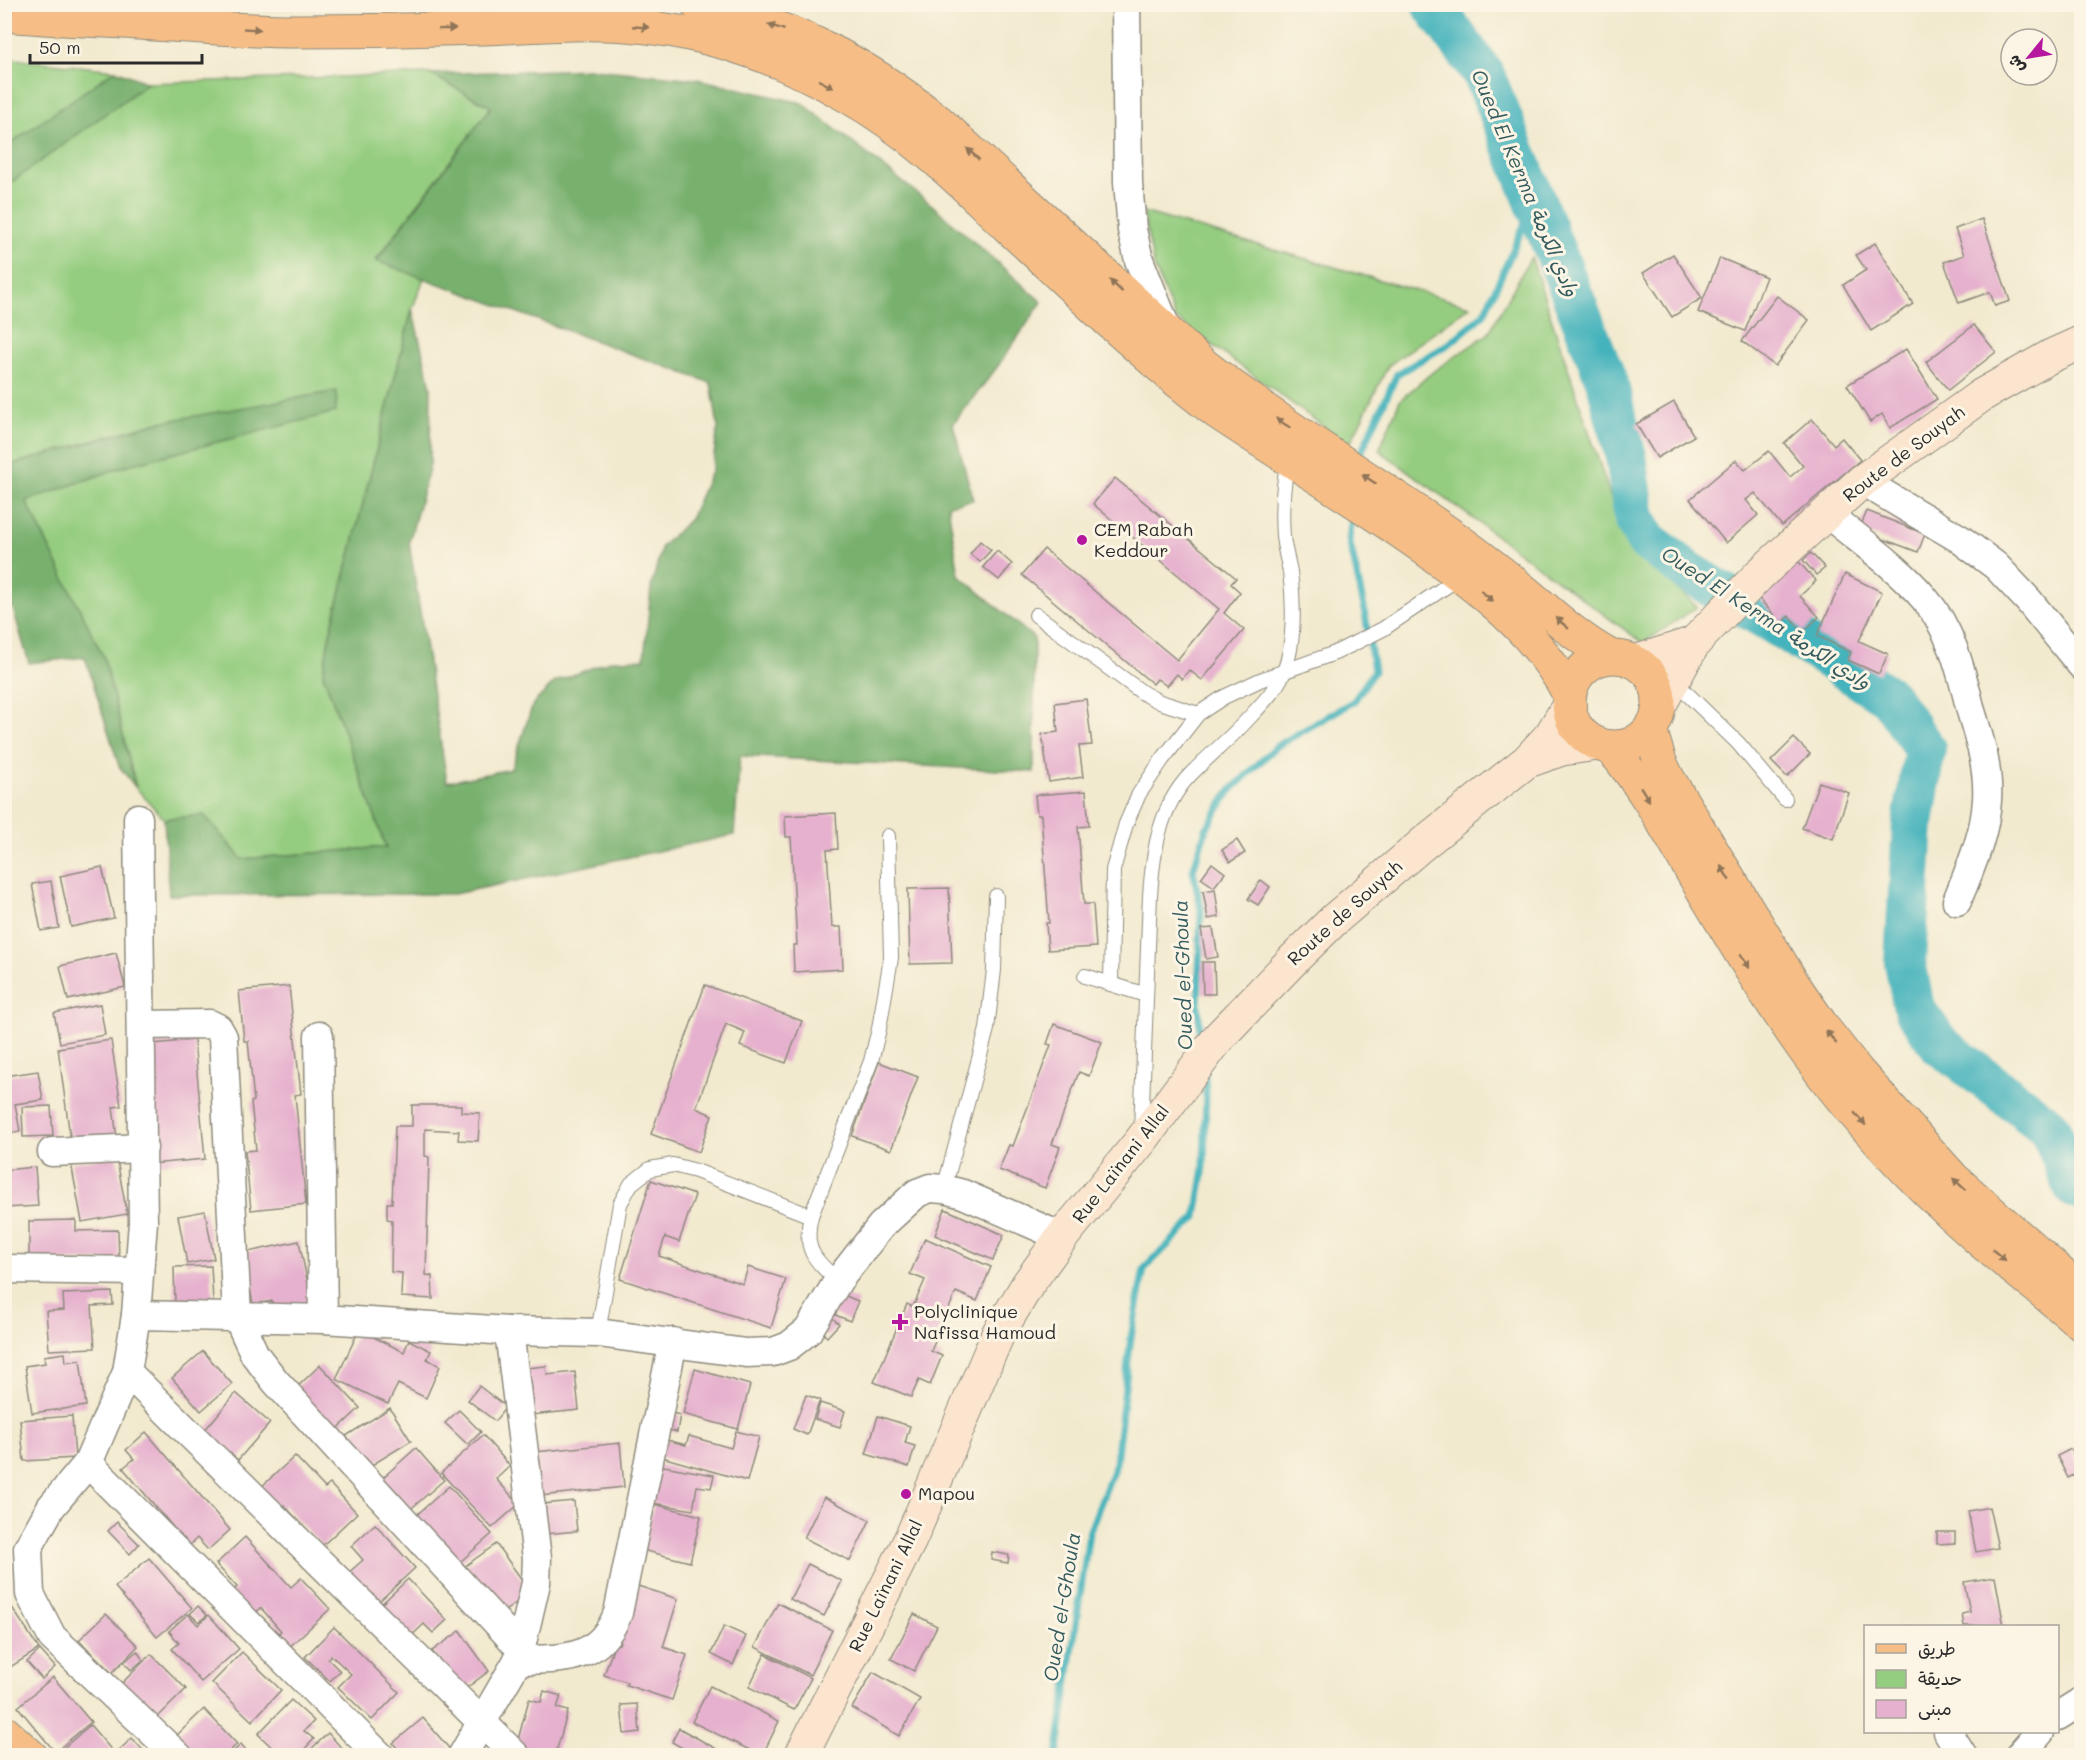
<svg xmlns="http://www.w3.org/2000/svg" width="2086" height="1760" viewBox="0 0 2086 1760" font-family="Mali,'Playpen Sans Arabic',sans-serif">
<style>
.green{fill:#95cd80;stroke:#607c56;stroke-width:1.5}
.forest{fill:#78b06e;stroke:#526e4c;stroke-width:1.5}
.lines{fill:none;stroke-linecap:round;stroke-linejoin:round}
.stream{stroke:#44b3bc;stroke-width:7}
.river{stroke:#44b3bc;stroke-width:42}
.building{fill:#e6b1ce}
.lane-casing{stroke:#8e8a7d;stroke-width:16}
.street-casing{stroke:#8e8a7d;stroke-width:31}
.secondary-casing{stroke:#8e8a7d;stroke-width:35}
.primary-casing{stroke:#8e8a7d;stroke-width:35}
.highway-casing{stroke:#8e8a7d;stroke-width:35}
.lane{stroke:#fff;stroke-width:14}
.street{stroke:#fff;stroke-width:28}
.secondary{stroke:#fbe5cf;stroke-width:33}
.primary{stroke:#f6be86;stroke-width:33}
.highway{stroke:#f6be86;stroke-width:33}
.oneway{fill:#907458}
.poi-dot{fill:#b5179e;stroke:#fcf5e5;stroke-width:2}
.labels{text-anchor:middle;stroke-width:6;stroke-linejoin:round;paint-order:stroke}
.street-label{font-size:18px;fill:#2b2b2b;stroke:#fcf5e5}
.poi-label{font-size:18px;fill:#2b2b2b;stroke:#fcf5e5;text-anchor:start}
.water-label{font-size:20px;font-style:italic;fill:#345b5e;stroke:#fcf5e5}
</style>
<rect width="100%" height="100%" fill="#fcf5e5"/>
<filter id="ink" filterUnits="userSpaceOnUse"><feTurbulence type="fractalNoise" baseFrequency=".0167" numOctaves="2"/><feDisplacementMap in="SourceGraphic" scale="12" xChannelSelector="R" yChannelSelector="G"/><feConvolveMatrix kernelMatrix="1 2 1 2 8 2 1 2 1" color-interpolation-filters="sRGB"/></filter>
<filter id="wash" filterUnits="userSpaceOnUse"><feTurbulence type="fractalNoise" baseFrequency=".008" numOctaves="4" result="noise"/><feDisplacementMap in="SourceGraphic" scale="24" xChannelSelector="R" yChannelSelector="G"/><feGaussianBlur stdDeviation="1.35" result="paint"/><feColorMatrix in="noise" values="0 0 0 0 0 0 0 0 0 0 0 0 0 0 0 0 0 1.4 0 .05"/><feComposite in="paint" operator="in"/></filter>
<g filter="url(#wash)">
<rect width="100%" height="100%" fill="#f2eacf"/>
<g class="green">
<polygon points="5,58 115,70 11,143 5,144"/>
<polygon points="430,74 491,107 376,260 424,278 412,310 329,638 323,674 386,847 242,859 204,815 164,819 136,788 104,658 26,501 128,465 155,423 10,465 4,447 4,187 148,83"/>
<polygon points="1143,212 1470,306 1388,366 1349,445 1175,318 1154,266"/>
<polygon points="1531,257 1625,540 1697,607 1643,643 1379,450 1400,400 1435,370 1488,334"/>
</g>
<g class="forest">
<polygon points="593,69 697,79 802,103 932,205 1042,302 998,366 953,424 973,500 948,505 959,575 1034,638 1034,772 740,756 734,835 454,894 169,895 164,819 204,815 242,859 386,847 323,674 329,638 412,309 431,387 430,465 409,542 447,782 511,769 533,704 555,682 612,660 644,659 651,588 662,546 690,519 712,469 718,427 711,383 376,261 491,107 430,74"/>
<polygon points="115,70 148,83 5,187 5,144 11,143"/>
<polygon points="337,391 336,412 128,465 26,501 104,658 136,788 119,766 85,657 29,663 5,582 5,447 11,465 155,423"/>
</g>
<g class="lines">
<g class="stream">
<polyline points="1359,461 1361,453 1397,374 1449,344 1484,314 1535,201"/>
<polyline points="1201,1041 1198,1005 1201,909 1193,870 1206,829 1230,791 1277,746 1354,701 1374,671 1364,607 1349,539 1353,511"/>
<polyline points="1057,1756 1089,1533 1116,1463 1131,1337 1144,1269 1196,1217 1204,1167 1206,1092 1205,1076"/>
</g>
<polyline class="river" points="1432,4 1484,75 1521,166 1607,382 1626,457 1635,519 1646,540 1690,573 1791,634 1889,697 1925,749 1913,823 1905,962 1914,1009 1941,1046 2049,1127 2075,1188 2082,1190"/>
</g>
<g id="blocks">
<g class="building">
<polygon points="1982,219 2010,301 1995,306 1990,292 1959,303 1944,262 1964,255 1955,229"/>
<polygon points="1875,243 1913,304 1871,331 1843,285 1866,270 1856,255"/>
<polygon points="1673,254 1702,298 1672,317 1643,273"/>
<polygon points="1720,258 1766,277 1745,331 1698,312"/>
<polygon points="1777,296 1809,320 1775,366 1742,341"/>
<polygon points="1974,325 1996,352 1948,390 1926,362"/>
<polygon points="1906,349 1937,399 1890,428 1882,414 1870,422 1847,385"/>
<polygon points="1674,402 1694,436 1657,458 1636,424"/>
<polygon points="1812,419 1834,445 1842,438 1860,460 1782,526 1755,493 1746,500 1758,515 1726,543 1690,499 1736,460 1745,470 1769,451 1790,477 1803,466 1784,443"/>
<polygon points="1115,478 1236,578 1231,584 1240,592 1224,613 1244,630 1202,680 1189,670 1182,679 1177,674 1167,686 1157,679 1153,684 1022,575 1044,549 1177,660 1219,609 1093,504"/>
<polygon points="1867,511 1925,534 1918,552 1859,530"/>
<polygon points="980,541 991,550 980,562 970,554"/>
<polygon points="997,551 1012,564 999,580 983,567"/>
<polygon points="1811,553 1825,568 1816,575 1803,560"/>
<polygon points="1798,561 1816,581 1800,596 1819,617 1803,632 1789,616 1781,623 1758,597"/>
<polygon points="1845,574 1882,592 1859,641 1888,654 1879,674 1848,660 1851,652 1817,636"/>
<polygon points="1086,699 1092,745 1079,746 1083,777 1049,782 1042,734 1058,732 1055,703"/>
<polygon points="1794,738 1810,754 1787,777 1771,761"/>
<polygon points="1819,782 1849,793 1833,839 1802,828"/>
<polygon points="1086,791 1089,826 1078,827 1084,904 1093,904 1096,947 1048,950 1046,923 1049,923 1041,815 1037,815 1035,795"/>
<polygon points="836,813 838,849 827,850 832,927 841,927 843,969 794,972 793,945 797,945 791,837 786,837 785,816"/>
<polygon points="1237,840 1245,853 1230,862 1222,850"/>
<polygon points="1212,863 1225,873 1214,887 1201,878"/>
<polygon points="102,867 114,918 71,927 60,876"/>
<polygon points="1261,880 1270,887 1258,905 1248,899"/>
<polygon points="51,881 59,928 41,931 32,884"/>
<polygon points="949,888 952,963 910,964 908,889"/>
<polygon points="1215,889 1219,917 1208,919 1203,891"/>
<polygon points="1213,928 1218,957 1206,959 1201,929"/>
<polygon points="116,953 125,987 68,1000 60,966"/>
<polygon points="1202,962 1214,962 1215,994 1203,994"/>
<polygon points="705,985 802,1021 786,1063 740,1046 745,1032 726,1024 696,1108 712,1115 699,1152 651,1134"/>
<polygon points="289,986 301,1094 295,1095 306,1204 251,1210 245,1151 256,1150 251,1102 254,1101 248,1041 244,1041 239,991"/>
<polygon points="100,1004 105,1035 60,1043 54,1013"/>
<polygon points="1054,1024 1102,1042 1089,1076 1079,1072 1052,1144 1060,1147 1045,1188 999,1170 1009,1145 1013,1146 1051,1045 1047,1044"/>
<polygon points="111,1040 121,1106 113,1107 117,1138 71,1144 58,1048"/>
<polygon points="194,1040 205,1159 151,1164 142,1045"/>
<polygon points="879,1062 918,1077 891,1150 852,1136"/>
<polygon points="38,1071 43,1100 15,1104 20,1131 4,1134 4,1076"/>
<polygon points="412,1105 461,1105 461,1112 480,1113 478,1141 458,1140 459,1131 425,1129 425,1156 429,1157 426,1275 432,1276 433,1299 401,1297 402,1273 391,1272 392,1220 387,1219 387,1203 392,1203 395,1126 412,1126"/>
<polygon points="51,1106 53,1136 23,1137 22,1107"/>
<polygon points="116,1155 127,1214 82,1222 71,1163"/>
<polygon points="35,1167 38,1206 4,1208 4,1170"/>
<polygon points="651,1180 695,1195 679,1242 665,1237 659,1256 743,1284 748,1267 786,1279 771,1328 620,1279"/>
<polygon points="945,1209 1004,1235 993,1260 935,1235"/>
<polygon points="205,1211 214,1259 187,1264 178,1216"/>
<polygon points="76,1220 76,1231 118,1230 119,1260 29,1261 29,1221"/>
<polygon points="925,1238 991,1267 977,1301 956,1292 931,1351 942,1356 930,1385 919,1380 911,1397 874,1382 907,1304 913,1307 925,1280 910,1274"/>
<polygon points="299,1241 312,1304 274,1311 272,1301 253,1304 243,1253"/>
<polygon points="211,1266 213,1302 175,1304 174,1267"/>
<polygon points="112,1292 113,1305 92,1306 95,1348 49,1350 46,1311 64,1310 63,1294"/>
<polygon points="841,1294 858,1301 850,1321 833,1314"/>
<polygon points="826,1312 839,1324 827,1337 814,1325"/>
<polygon points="359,1330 404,1352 409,1340 431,1351 427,1359 440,1366 426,1398 398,1384 388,1404 336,1379"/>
<polygon points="203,1351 232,1384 201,1411 172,1378"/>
<polygon points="65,1353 66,1362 80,1360 86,1406 32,1413 25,1366 45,1363 44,1356"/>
<polygon points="320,1365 360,1408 330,1436 291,1393"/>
<polygon points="546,1366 547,1375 575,1372 579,1410 521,1416 516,1369"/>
<polygon points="695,1369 750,1385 738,1429 683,1414"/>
<polygon points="479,1386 506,1407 495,1421 468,1400"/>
<polygon points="236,1393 270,1423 238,1460 204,1431"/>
<polygon points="806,1395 820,1400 807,1435 793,1429"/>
<polygon points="820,1403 845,1411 840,1427 815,1419"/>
<polygon points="390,1408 411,1441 367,1468 346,1436"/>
<polygon points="459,1410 481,1432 468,1445 445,1423"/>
<polygon points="664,1411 680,1415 677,1432 660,1428"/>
<polygon points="72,1416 75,1458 24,1461 20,1420"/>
<polygon points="878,1416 910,1426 905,1443 915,1446 909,1467 866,1454"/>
<polygon points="736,1431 759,1437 747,1481 658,1456 663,1439 686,1445 689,1436 731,1448"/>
<polygon points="146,1432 230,1530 208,1550 197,1538 189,1546 123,1468 134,1459 126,1450"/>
<polygon points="483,1435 510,1466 496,1479 519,1504 492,1528 441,1473"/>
<polygon points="620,1443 624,1487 531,1497 526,1453"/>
<polygon points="416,1448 444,1480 406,1513 379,1481"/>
<polygon points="2071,1449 2082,1471 2068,1478 2057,1456"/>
<polygon points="295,1456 325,1488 330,1484 357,1513 322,1546 284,1505 280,1509 260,1488"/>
<polygon points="658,1465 714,1475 711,1488 697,1486 693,1510 652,1503"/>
<polygon points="449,1486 492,1534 453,1568 411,1520"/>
<polygon points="824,1497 870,1520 850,1561 804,1538"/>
<polygon points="574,1501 577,1531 545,1534 542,1504"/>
<polygon points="654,1504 701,1516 690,1562 642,1550"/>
<polygon points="1989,1507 1998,1548 1976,1552 1968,1511"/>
<polygon points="117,1522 139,1544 130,1554 108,1531"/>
<polygon points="375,1524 415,1568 374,1606 346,1575 363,1560 351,1546"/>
<polygon points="1937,1532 1955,1532 1955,1543 1937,1544"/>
<polygon points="245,1537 291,1587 301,1578 330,1609 285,1651 273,1638 281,1631 261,1608 252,1616 231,1593 237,1587 216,1564"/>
<polygon points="496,1544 531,1592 498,1616 464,1567"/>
<polygon points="992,1552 1009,1555 1008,1563 991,1560"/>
<polygon points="149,1558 192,1608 157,1637 115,1587"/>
<polygon points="808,1564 842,1581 824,1616 790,1599"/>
<polygon points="1995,1577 2004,1626 1964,1626 1962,1614 1970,1612 1964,1582"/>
<polygon points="408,1579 447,1620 433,1633 424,1624 405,1642 375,1610"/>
<polygon points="638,1586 678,1599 663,1647 687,1655 672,1700 626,1685 627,1682 604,1675 615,1643 619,1644"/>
<polygon points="4,1595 39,1649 4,1671"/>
<polygon points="778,1603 832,1630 810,1675 755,1647"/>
<polygon points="198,1606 207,1615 199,1622 190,1614"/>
<polygon points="106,1614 138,1646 112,1673 79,1640"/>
<polygon points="188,1614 198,1625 209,1615 239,1649 201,1682 172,1649 179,1643 169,1631"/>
<polygon points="914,1614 937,1626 914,1671 891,1659"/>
<polygon points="724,1626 746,1636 733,1665 711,1654"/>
<polygon points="334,1627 399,1692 372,1720 338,1687 351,1674 331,1655 328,1659 340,1671 330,1681 305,1657"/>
<polygon points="460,1631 489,1671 461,1692 432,1651"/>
<polygon points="40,1650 55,1667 42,1679 27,1662"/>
<polygon points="137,1651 143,1660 131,1670 124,1662"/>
<polygon points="242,1652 281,1690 252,1721 212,1683"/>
<polygon points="151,1654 186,1689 153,1722 119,1686"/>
<polygon points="765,1654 811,1678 794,1710 749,1687"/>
<polygon points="873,1672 920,1699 899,1736 852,1708"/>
<polygon points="53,1677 91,1722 55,1752 18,1707"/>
<polygon points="710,1686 779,1721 762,1756 692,1722"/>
<polygon points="544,1691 561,1696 557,1708 568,1711 555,1756 544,1756 516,1747 529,1699 541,1702"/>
<polygon points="291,1700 314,1721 304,1731 314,1739 298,1756 281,1756 258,1734"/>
<polygon points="637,1704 640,1732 624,1734 621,1705"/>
<polygon points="204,1709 237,1744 225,1756 192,1756 175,1737"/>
<polygon points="423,1718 454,1754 452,1756 403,1756 393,1743"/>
<polygon points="90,1725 115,1754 132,1738 148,1756 64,1756 60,1751"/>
<polygon points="679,1728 729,1756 696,1756 672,1742"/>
<polygon points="328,1733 349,1756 304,1756"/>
<polygon points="241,1744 251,1756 229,1756"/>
</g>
</g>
</g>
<g filter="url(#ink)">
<use href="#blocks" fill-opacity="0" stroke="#8e8a7d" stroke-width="1.5"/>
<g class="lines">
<defs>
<g id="lane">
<polyline points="1036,615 1143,693 1160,702 1198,714"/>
<polyline points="1674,681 1738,743 1785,799"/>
<polyline points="1085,976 1146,995"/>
<polyline points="1111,983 1113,870 1126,824 1139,794 1162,760 1198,714 1224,697 1260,680 1335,653 1383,629 1460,577"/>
<path d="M1141,1131L1150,895C1153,853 1159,808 1189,776C1208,756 1230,739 1248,719C1261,705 1276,690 1284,672C1295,644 1294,601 1290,572C1288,560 1284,548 1283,536C1281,510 1283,485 1288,459"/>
<polyline points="944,1189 987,1029 994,970 996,896"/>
<path d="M838,1281C814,1260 803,1249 811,1216L871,1061L879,1029L891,958L888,836"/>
<polyline points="598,1333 620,1204 631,1184 650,1169 673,1165 696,1171 811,1216"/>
</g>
<g id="street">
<polyline points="1126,4 1128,182 1132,230 1139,260 1167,330"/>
<polyline points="1862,481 1960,539 1996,566 2028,600 2082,666"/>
<path d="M1828,514C1860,541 1897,566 1924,598C1952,630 1961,671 1971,711C1980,741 1989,769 1987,800C1985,836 1970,868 1957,901"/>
<polyline points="138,818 143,1222 136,1315 127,1372 88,1463 51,1507 28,1548 30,1594 52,1637 178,1756"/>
<polyline points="141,1025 210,1024 218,1028 223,1037 237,1316 255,1355 276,1382 521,1649"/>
<polyline points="319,1036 323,1319"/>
<polyline points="52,1152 143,1148"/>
<polyline points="4,1269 139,1271"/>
<polyline points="136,1315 323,1319 509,1331 598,1333 746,1353 773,1352 789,1346 808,1331 838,1281 881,1226 917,1193 930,1188 944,1189 963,1194 1062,1237"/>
<polyline points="127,1372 516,1756"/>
<polyline points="88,1463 380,1756"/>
<path d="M518,1660C563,1659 599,1662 618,1613L673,1342"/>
<polyline points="2058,1716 2082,1701"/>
<polyline points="1948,1732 1963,1756"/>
<polyline points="462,1756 518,1660 536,1583 537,1558 509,1331"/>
<polyline points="2019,1756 2040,1732"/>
</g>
<g id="secondary">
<polyline points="1635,662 1694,643"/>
<polyline points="1659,706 1694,643 1759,575 1862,481 1982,395 2051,356 2082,342"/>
<polyline points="1528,761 1562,749 1598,744"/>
<polyline points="801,1756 911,1538 998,1334 1028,1284 1062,1237 1140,1142 1219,1037 1295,958 1336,918 1425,842 1527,761 1551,735 1569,705"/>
</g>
<polyline id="primary" points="4,1732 31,1756"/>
<g id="highway">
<path d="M697,4C795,28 859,58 938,121L1200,362C1283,427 1373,479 1458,540C1487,561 1514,582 1541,605C1563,624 1584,642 1610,656"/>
<path d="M4,15C49,19 94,20 139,23C191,26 243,31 295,31C358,31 421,30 484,28C538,26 592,20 646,27C717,35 788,61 849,97C908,130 957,178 1006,225C1075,289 1142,356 1218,413C1287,459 1358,501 1425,549C1482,591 1535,630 1569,694"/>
<circle cx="1614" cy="702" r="45"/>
<polyline points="1650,729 1660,762 1668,778 1794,985 1825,1030 1858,1072 1953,1178 2082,1292"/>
<path d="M1610,747C1643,785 1667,829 1692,872C1729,934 1766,997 1808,1055C1857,1122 1915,1183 1977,1238C2011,1268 2048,1294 2082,1325"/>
</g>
</defs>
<use href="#lane" class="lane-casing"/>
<use href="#street" class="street-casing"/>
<use href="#secondary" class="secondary-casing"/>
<use href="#primary" class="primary-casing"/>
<use href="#highway" class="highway-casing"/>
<use href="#lane" class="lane"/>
<use href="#street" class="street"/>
<use href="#secondary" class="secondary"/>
<use href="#primary" class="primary"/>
<use href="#highway" class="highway"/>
</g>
<defs><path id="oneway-solid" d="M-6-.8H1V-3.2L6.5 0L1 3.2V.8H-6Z" transform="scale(1.5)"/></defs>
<g class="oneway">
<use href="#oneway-solid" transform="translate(641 27) rotate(5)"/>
<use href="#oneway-solid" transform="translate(776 27) rotate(-161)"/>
<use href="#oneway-solid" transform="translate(252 29) rotate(3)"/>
<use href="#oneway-solid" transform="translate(447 29) rotate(-1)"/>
<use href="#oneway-solid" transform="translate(826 84) rotate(28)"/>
<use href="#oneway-solid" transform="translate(973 154) rotate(-137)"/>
<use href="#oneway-solid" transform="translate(1116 286) rotate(-137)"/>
<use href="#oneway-solid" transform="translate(1283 423) rotate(-146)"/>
<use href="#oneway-solid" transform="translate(1369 479) rotate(-147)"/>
<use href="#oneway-solid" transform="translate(1487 596) rotate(40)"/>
<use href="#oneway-solid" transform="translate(1562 623) rotate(-140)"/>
<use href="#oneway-solid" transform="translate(1645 794) rotate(58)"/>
<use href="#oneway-solid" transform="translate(1725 873) rotate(-121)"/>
<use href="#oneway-solid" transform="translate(1745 961) rotate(58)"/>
<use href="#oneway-solid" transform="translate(1831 1037) rotate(-128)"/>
<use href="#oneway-solid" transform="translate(1860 1119) rotate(49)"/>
<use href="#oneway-solid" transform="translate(1959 1184) rotate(-137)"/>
<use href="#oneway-solid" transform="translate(1999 1255) rotate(39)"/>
</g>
</g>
<g class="poi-dot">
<circle cx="1082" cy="540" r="6"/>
<path d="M897 1313h6v6h6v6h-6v6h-6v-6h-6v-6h6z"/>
<circle cx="906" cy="1494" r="6"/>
</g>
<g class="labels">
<g class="street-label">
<text transform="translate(1904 454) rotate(-37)" y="6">Route de Souyah</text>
<text transform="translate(1345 913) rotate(-42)" y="6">Route de Souyah</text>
<text transform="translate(1121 1164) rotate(-52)" y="6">Rue Laïnani Allal</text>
<text transform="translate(886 1586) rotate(-64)" y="6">Rue Laïnani Allal</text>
</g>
<g class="poi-label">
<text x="1094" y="536">CEM Rabah<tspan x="1094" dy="21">Keddour</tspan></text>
<text x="914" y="1318">Polyclinique<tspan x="914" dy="21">Nafissa Hamoud</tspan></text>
<text x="918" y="1500">Mapou</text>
</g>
<g class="water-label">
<text transform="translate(1525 183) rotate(67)" y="7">Oued El Kerma وادي الكرمة</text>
<text transform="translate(1766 618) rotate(33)" y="7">Oued El Kerma وادي الكرمة</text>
<text transform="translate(1183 975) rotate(-92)" y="7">Oued el-Ghoula</text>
<text transform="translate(1062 1607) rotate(-81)" y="7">Oued el-Ghoula</text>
</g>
</g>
<rect width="2086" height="1760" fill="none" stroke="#fcf5e5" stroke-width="24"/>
<rect x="1864" y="1625" width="195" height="108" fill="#fcf5e5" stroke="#a8a49b" stroke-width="1.5"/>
<rect x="1876" y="1644" width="30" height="9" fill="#f6be86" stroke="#a8a49b" stroke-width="1.5"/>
<text x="1918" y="1655" font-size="18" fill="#2b2b2b">طريق</text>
<rect x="1876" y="1670" width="30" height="18" fill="#95cd80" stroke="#a8a49b" stroke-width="1.5"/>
<text x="1918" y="1685" font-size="18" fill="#2b2b2b">حديقة</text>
<rect x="1876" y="1700" width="30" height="18" fill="#e6b1ce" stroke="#a8a49b" stroke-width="1.5"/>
<text x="1918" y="1715" font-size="18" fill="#2b2b2b">مبنى</text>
<g transform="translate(2029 57) rotate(240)"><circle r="28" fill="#fcf5e5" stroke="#a8a49b" stroke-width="1.5"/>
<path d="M0-4.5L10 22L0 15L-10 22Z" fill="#b5179e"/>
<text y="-9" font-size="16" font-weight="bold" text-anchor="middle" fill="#2b2b2b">ش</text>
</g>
<path d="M30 54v9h172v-9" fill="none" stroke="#2b2b2b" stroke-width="3"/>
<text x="39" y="54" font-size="18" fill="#2b2b2b" stroke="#fcf5e5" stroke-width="4.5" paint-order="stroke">50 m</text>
</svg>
